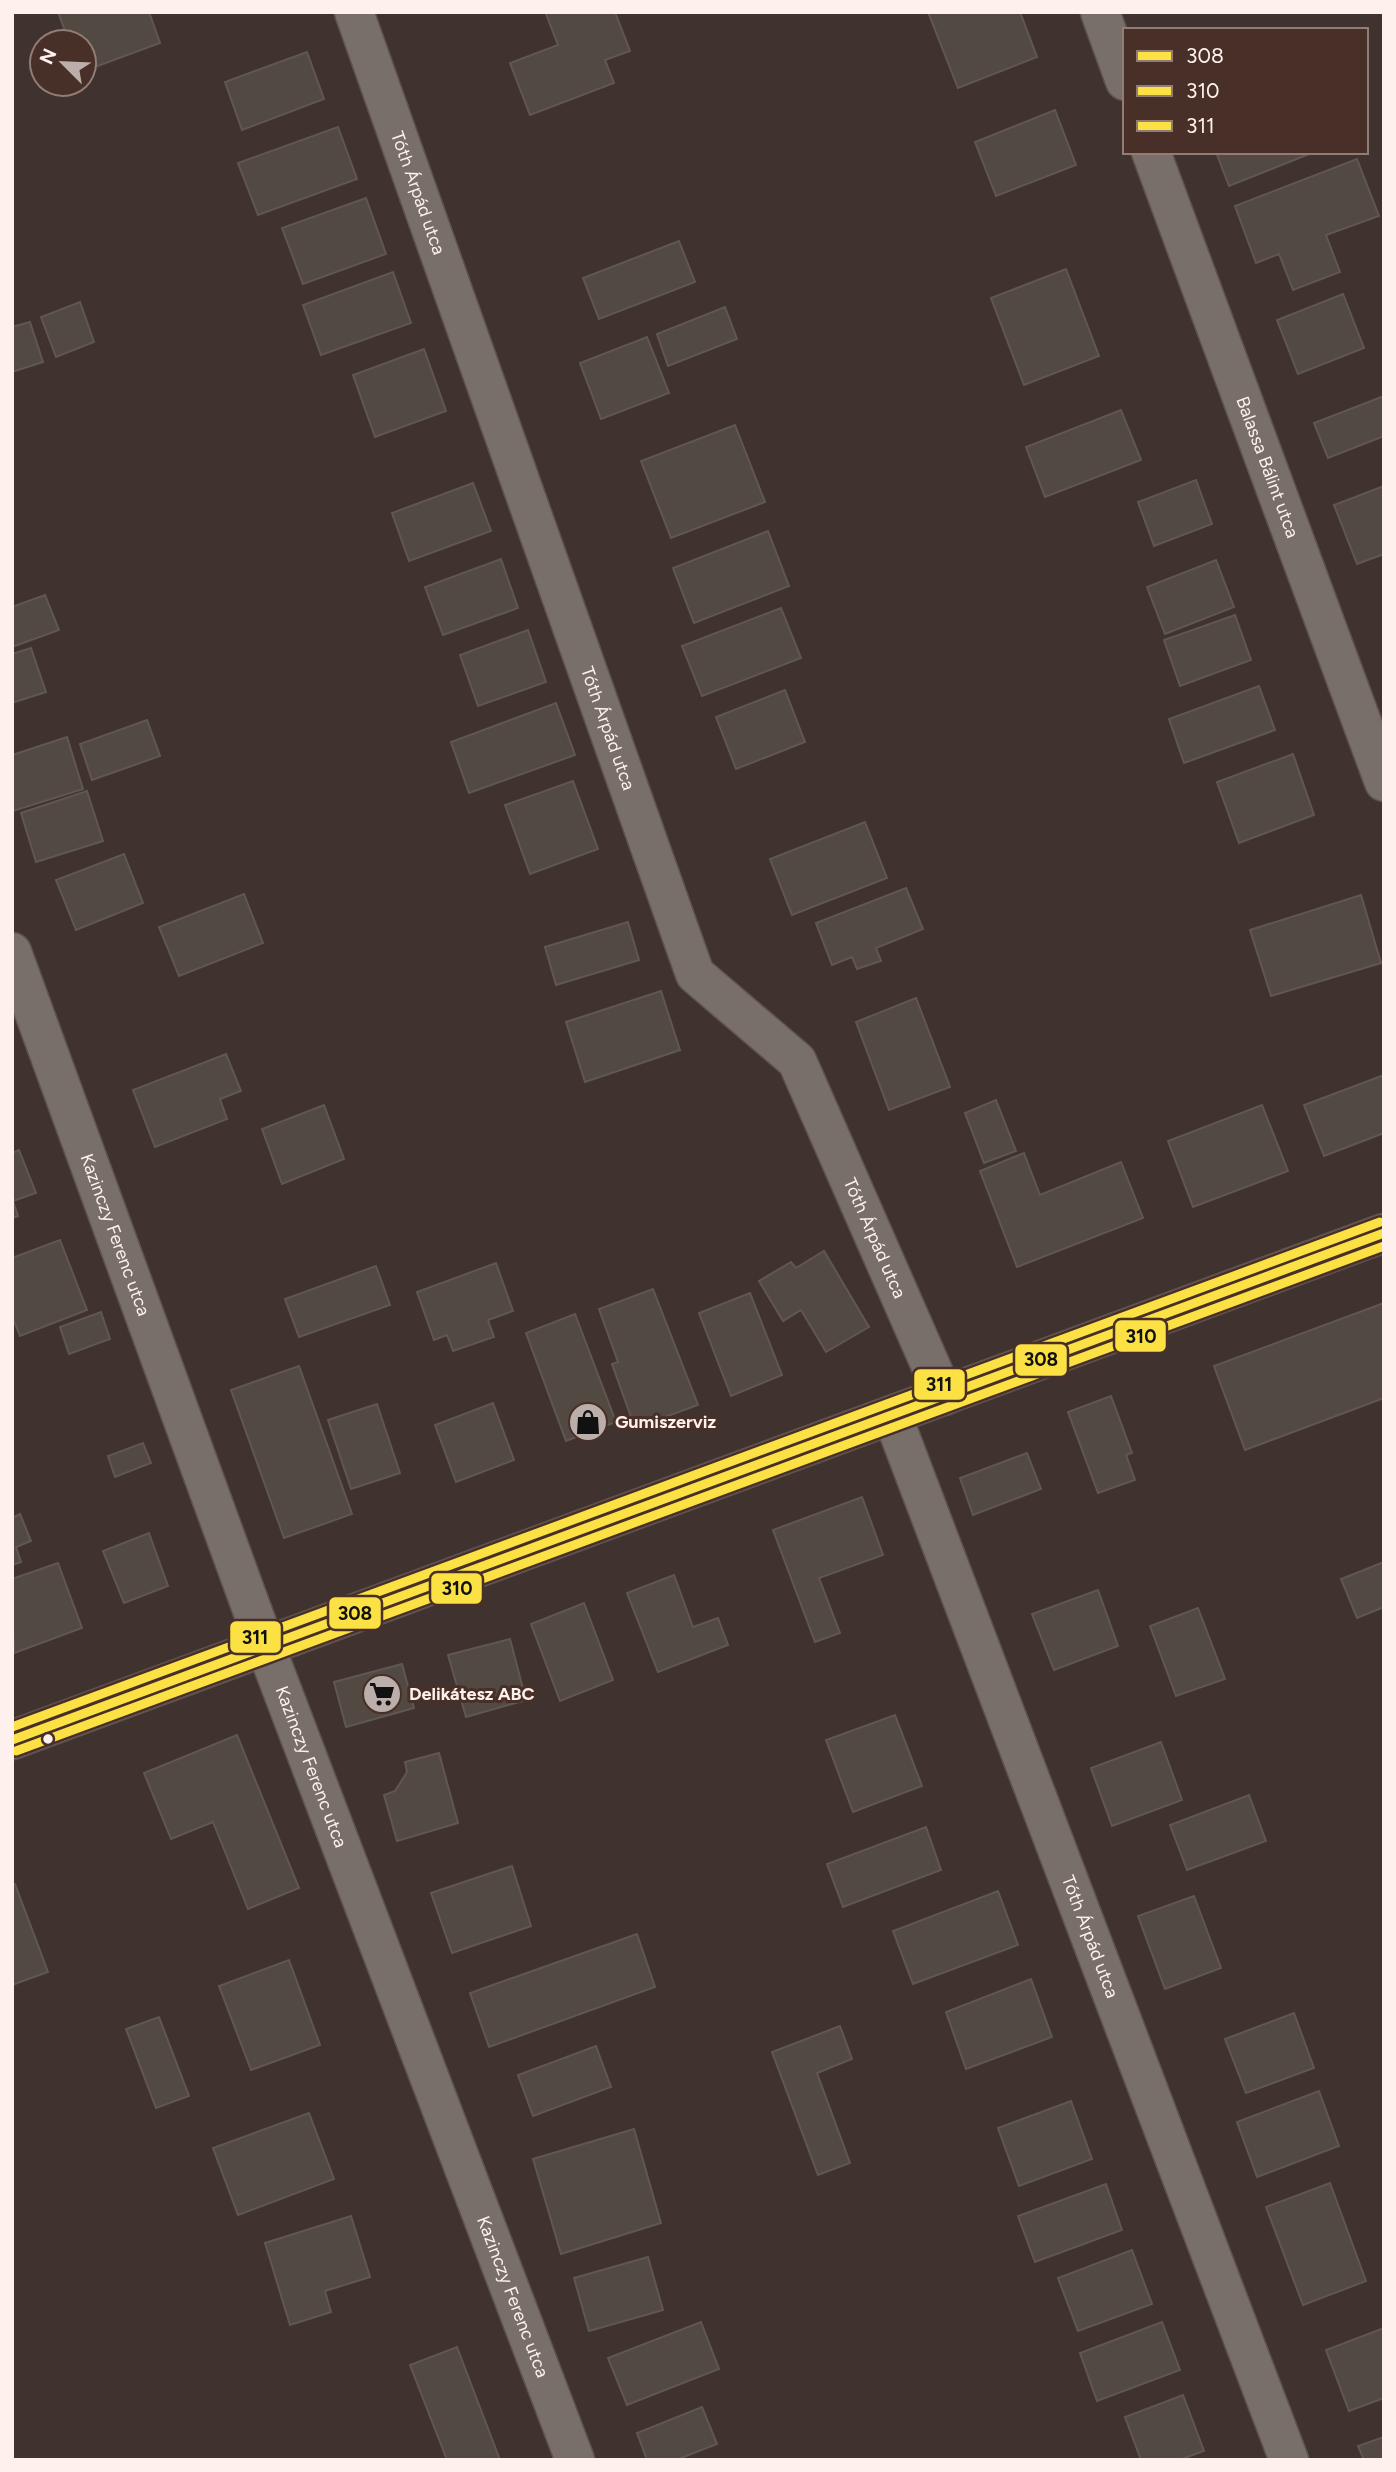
<svg xmlns="http://www.w3.org/2000/svg" width="1396" height="2472" viewBox="0 0 1396 2472" font-family="Figtree,sans-serif">
<style>
.building{fill:#524943;stroke:#615751;stroke-width:2}
.lines{fill:none;stroke-linecap:round;stroke-linejoin:round}
.minor-casing{stroke:#5e524f;stroke-width:41}
.minor{stroke:#786e6a;stroke-width:38}
.bus-1-casing{stroke:#482f27;stroke-width:14}
.bus-2-casing{stroke:#482f27;stroke-width:14}
.bus-3-casing{stroke:#482f27;stroke-width:14}
.bus-1{stroke:#fbe143;stroke-width:9}
.bus-2{stroke:#fbe143;stroke-width:9}
.bus-3{stroke:#fbe143;stroke-width:9}
.bus-dot{fill:#fef0ec;stroke:#482f27;stroke-width:2.5}
.labels{text-anchor:middle;stroke-width:6;stroke-linejoin:round;paint-order:stroke}
.street-label{font-size:18px;fill:#fef0ec;stroke:#482f27}
.poi-label{font-size:18px;font-weight:bold;fill:#fef0ec;stroke:#482f27;text-anchor:start}
.line-badge{stroke:#482f27;stroke-width:2.5}
.pale-badge-label{font-size:19px;text-anchor:middle;font-weight:bold;fill:#111}
</style>
<rect width="100%" height="100%" fill="#40332f"/>
<g class="building">
<polygon points="58,12 149,12 160,43 84,71 84,42 69,42"/>
<polygon points="550,12 615,12 630,51 605,60 614,83 530,115 510,63 558,45 546,14"/>
<polygon points="928,12 1020,12 1037,57 958,88"/>
<polygon points="307,52 324,99 242,130 225,82"/>
<polygon points="1055,110 1076,165 996,196 975,142"/>
<polygon points="338,127 357,179 258,215 238,163"/>
<polygon points="1216,152 1314,152 1229,186"/>
<polygon points="1357,159 1379,216 1326,235 1340,272 1293,290 1279,254 1256,263 1235,206"/>
<polygon points="366,198 386,254 303,284 282,228"/>
<polygon points="679,241 695,282 599,319 583,278"/>
<polygon points="1066,269 1099,356 1024,385 991,298"/>
<polygon points="393,272 411,323 321,355 303,305"/>
<polygon points="1343,294 1364,348 1298,374 1277,320"/>
<polygon points="80,302 94,342 56,357 41,317"/>
<polygon points="725,307 737,339 668,366 657,334"/>
<polygon points="30,322 43,362 12,372 12,327"/>
<polygon points="647,337 669,393 601,419 580,363"/>
<polygon points="424,349 446,411 375,437 353,375"/>
<polygon points="1384,396 1384,436 1328,458 1314,423"/>
<polygon points="1121,410 1141,460 1045,497 1026,447"/>
<polygon points="735,425 765,502 671,538 641,461"/>
<polygon points="1196,480 1212,524 1154,546 1138,502"/>
<polygon points="473,483 491,531 409,561 392,513"/>
<polygon points="1384,486 1384,554 1357,564 1334,505"/>
<polygon points="768,531 789,586 694,623 673,568"/>
<polygon points="501,559 518,608 443,635 425,587"/>
<polygon points="1216,560 1234,607 1165,634 1147,587"/>
<polygon points="45,595 59,630 12,647 12,607"/>
<polygon points="781,608 801,658 702,696 682,646"/>
<polygon points="1235,615 1251,660 1180,686 1164,640"/>
<polygon points="528,630 546,682 478,706 460,655"/>
<polygon points="31,648 46,692 12,703 12,654"/>
<polygon points="1259,686 1275,730 1184,763 1169,719"/>
<polygon points="785,690 805,742 736,769 716,717"/>
<polygon points="556,703 575,755 469,793 451,742"/>
<polygon points="147,720 160,756 92,780 80,744"/>
<polygon points="67,737 83,789 13,811 12,755"/>
<polygon points="1293,754 1314,815 1239,843 1217,782"/>
<polygon points="573,781 598,849 530,874 505,805"/>
<polygon points="87,791 103,841 36,862 21,813"/>
<polygon points="865,822 887,878 792,915 770,859"/>
<polygon points="124,854 143,903 76,930 56,880"/>
<polygon points="906,888 923,929 876,948 881,961 857,969 852,957 832,965 816,923"/>
<polygon points="244,894 263,943 179,976 159,927"/>
<polygon points="1361,895 1381,963 1271,996 1250,930"/>
<polygon points="628,922 639,960 556,985 545,947"/>
<polygon points="661,991 680,1050 585,1082 566,1022"/>
<polygon points="916,998 950,1087 889,1110 856,1022"/>
<polygon points="226,1054 241,1091 220,1099 227,1119 155,1147 133,1090"/>
<polygon points="1384,1075 1384,1133 1324,1156 1304,1105"/>
<polygon points="996,1100 1016,1151 984,1163 965,1113"/>
<polygon points="324,1105 344,1159 282,1184 262,1129"/>
<polygon points="1262,1105 1288,1171 1193,1207 1168,1141"/>
<polygon points="19,1150 36,1193 13,1201 18,1216 12,1218 12,1153"/>
<polygon points="1024,1153 1040,1195 1121,1162 1143,1218 1017,1267 980,1171"/>
<polygon points="60,1240 87,1310 20,1336 12,1316 12,1258"/>
<polygon points="824,1251 869,1327 826,1352 801,1310 783,1321 759,1281 791,1262 796,1268"/>
<polygon points="496,1263 513,1311 488,1320 494,1337 453,1351 447,1335 434,1340 417,1292"/>
<polygon points="376,1266 390,1305 299,1337 285,1299"/>
<polygon points="653,1289 698,1405 635,1428 612,1364 618,1362 599,1309"/>
<polygon points="750,1293 782,1375 731,1396 699,1313"/>
<polygon points="1384,1303 1384,1398 1245,1450 1214,1366"/>
<polygon points="101,1312 110,1339 69,1354 60,1327"/>
<polygon points="575,1314 616,1422 566,1441 526,1333"/>
<polygon points="299,1366 352,1514 284,1538 231,1390"/>
<polygon points="1111,1396 1132,1453 1126,1455 1135,1480 1098,1493 1068,1412"/>
<polygon points="493,1403 514,1460 456,1482 435,1425"/>
<polygon points="377,1404 400,1473 351,1489 328,1420"/>
<polygon points="143,1443 151,1463 115,1477 108,1456"/>
<polygon points="1027,1453 1041,1489 973,1515 960,1478"/>
<polygon points="862,1497 883,1555 819,1578 840,1633 815,1642 773,1530"/>
<polygon points="20,1514 31,1541 16,1547 21,1562 12,1565 12,1518"/>
<polygon points="149,1533 168,1586 124,1603 103,1551"/>
<polygon points="1384,1562 1384,1607 1357,1618 1341,1579"/>
<polygon points="58,1563 82,1628 14,1653 12,1579"/>
<polygon points="674,1575 693,1627 718,1618 728,1645 658,1672 627,1593"/>
<polygon points="1098,1590 1118,1646 1054,1670 1032,1614"/>
<polygon points="584,1603 613,1680 560,1701 531,1624"/>
<polygon points="1198,1608 1225,1679 1176,1696 1150,1626"/>
<polygon points="510,1639 526,1700 466,1717 448,1655"/>
<polygon points="402,1664 414,1708 346,1727 334,1682"/>
<polygon points="895,1715 922,1786 853,1812 826,1740"/>
<polygon points="237,1735 299,1888 248,1909 213,1822 171,1839 144,1773"/>
<polygon points="1161,1742 1182,1800 1112,1826 1091,1768"/>
<polygon points="439,1753 458,1823 397,1841 384,1795 395,1791 407,1772 405,1762"/>
<polygon points="1249,1795 1266,1841 1187,1870 1170,1825"/>
<polygon points="926,1827 941,1870 843,1907 827,1864"/>
<polygon points="512,1866 531,1926 452,1953 431,1893"/>
<polygon points="15,1884 48,1972 12,1985 12,1885"/>
<polygon points="998,1891 1018,1945 913,1984 893,1931"/>
<polygon points="1194,1896 1221,1968 1165,1989 1138,1916"/>
<polygon points="637,1934 655,1987 489,2047 470,1993"/>
<polygon points="289,1960 320,2045 251,2070 219,1986"/>
<polygon points="1031,1979 1052,2037 966,2069 946,2012"/>
<polygon points="1294,2013 1314,2068 1246,2093 1225,2039"/>
<polygon points="159,2017 189,2096 156,2108 126,2029"/>
<polygon points="840,2026 852,2059 817,2073 850,2163 818,2175 772,2052"/>
<polygon points="596,2046 611,2087 533,2116 518,2075"/>
<polygon points="1319,2091 1339,2146 1257,2177 1237,2122"/>
<polygon points="1071,2101 1092,2159 1019,2186 998,2128"/>
<polygon points="309,2113 334,2179 238,2215 213,2148"/>
<polygon points="634,2129 661,2223 561,2254 533,2159"/>
<polygon points="1330,2183 1366,2281 1303,2305 1266,2207"/>
<polygon points="1106,2184 1122,2230 1035,2262 1018,2216"/>
<polygon points="351,2216 370,2277 325,2291 331,2312 290,2325 265,2243"/>
<polygon points="1132,2250 1152,2304 1078,2331 1058,2278"/>
<polygon points="648,2257 663,2310 589,2331 574,2278"/>
<polygon points="701,2322 719,2369 627,2405 608,2358"/>
<polygon points="1162,2322 1180,2370 1097,2401 1080,2353"/>
<polygon points="1384,2328 1384,2398 1349,2411 1326,2350"/>
<polygon points="457,2347 500,2460 447,2460 410,2365"/>
<polygon points="1183,2395 1204,2451 1179,2460 1141,2460 1125,2417"/>
<polygon points="702,2407 717,2444 676,2460 647,2460 637,2433"/>
<polygon points="1384,2437 1384,2460 1364,2460 1358,2446"/>
</g>
<g class="lines">
<defs>
<g id="minor">
<path id="s1" d="M354,12L695,974L797,1061L944,1396"/>
<polyline points="1100,12 1125,81"/>
<path id="s2" d="M1151,152L1384,782"/>
<path id="s3" d="M12,952L266,1648L575,2460"/>
<path id="s4" d="M892,1415L1289,2460"/>
<polyline points="12,1740 1384,1233"/>
</g>
</defs>
<use href="#minor" class="minor-casing"/>
<use href="#minor" class="minor"/>
<defs>
<polyline id="bus-1" points="12,1740 1384,1233"/>
<polyline id="bus-2" points="16,1751 1384,1246"/>
<polyline id="bus-3" points="12,1727 1380,1222"/>
</defs>
<use href="#bus-1" class="bus-1-casing"/>
<use href="#bus-2" class="bus-2-casing"/>
<use href="#bus-3" class="bus-3-casing"/>
<use href="#bus-1" class="bus-1"/>
<use href="#bus-2" class="bus-2"/>
<use href="#bus-3" class="bus-3"/>
</g>
<defs>
<symbol id="shop-disc" viewBox="-11 -11 22 22"><circle r="9.5" fill="#bcaeaa" stroke="#482f27"/><path d="M-5-2.5h2.3a2.7 3.5 0 0 1 5.4 0H5L5.5 6h-11ZM-1.5-2.5h3a1.5 2.3 0 0 0-3 0Z" fill="#111"/></symbol>
<symbol id="supermarket-disc" viewBox="-11 -11 22 22"><circle r="9.5" fill="#bcaeaa" stroke="#482f27"/><path d="M-6-5.5h2.5l.6 2H6L4.5 2H-2.5L-4.4-4H-6ZM-1.5 3.2a1.3 1.3 0 1 0 .1 0ZM3 3.2a1.3 1.3 0 1 0 .1 0Z" fill="#111"/></symbol>
</defs>
<g fill-rule="evenodd">
<use href="#shop-disc" x="566" y="1400" width="44" height="44"/>
<use href="#supermarket-disc" x="360" y="1672" width="44" height="44"/>
</g>
<circle class="bus-dot" cx="48" cy="1739" r="6"/>
<g class="labels">
<g class="street-label">
<text dy="6" stroke="none"><textPath href="#s1" startOffset="192">Tóth Árpád utca</textPath></text>
<text dy="6" stroke="none"><textPath href="#s2" startOffset="336">Balassa Bálint utca</textPath></text>
<text dy="6" stroke="none"><textPath href="#s1" startOffset="760">Tóth Árpád utca</textPath></text>
<text dy="6" stroke="none"><textPath href="#s3" startOffset="301">Kazinczy Ferenc utca</textPath></text>
<text dy="6" stroke="none"><textPath href="#s1" startOffset="1348">Tóth Árpád utca</textPath></text>
<text dy="6" stroke="none"><textPath href="#s3" startOffset="868">Kazinczy Ferenc utca</textPath></text>
<text dy="6" stroke="none"><textPath href="#s4" startOffset="558">Tóth Árpád utca</textPath></text>
<text dy="6" stroke="none"><textPath href="#s3" startOffset="1435">Kazinczy Ferenc utca</textPath></text>
</g>
<g class="poi-label">
<text x="615" y="1428">Gumiszerviz</text>
<text x="409" y="1700">Delikátesz ABC</text>
</g>
</g>
<g class="line-badge">
<rect x="1114" y="1319" width="53" height="34" rx="7" fill="#fbe143"/>
<rect x="1014" y="1343" width="54" height="34" rx="7" fill="#fbe143"/>
<rect x="913" y="1368" width="53" height="33" rx="7" fill="#fbe143"/>
<rect x="430" y="1572" width="53" height="33" rx="7" fill="#fbe143"/>
<rect x="328" y="1596" width="54" height="34" rx="7" fill="#fbe143"/>
<rect x="229" y="1620" width="53" height="34" rx="7" fill="#fbe143"/>
</g>
<g class="pale-badge-label">
<text x="1141" y="1343">310</text>
<text x="1041" y="1366">308</text>
<text x="939" y="1391">311</text>
<text x="457" y="1595">310</text>
<text x="355" y="1620">308</text>
<text x="255" y="1644">311</text>
</g>
<rect width="1396" height="2472" fill="none" stroke="#fef0ec" stroke-width="28"/>
<rect x="1123" y="28" width="245" height="126" fill="#482f27" stroke="#917c76" stroke-width="2"/>
<rect x="1137" y="51" width="35" height="10" fill="#fbe143" stroke="#917c76" stroke-width="2"/>
<text x="1186" y="63" font-size="21" fill="#fef0ec">308</text>
<rect x="1137" y="86" width="35" height="10" fill="#fbe143" stroke="#917c76" stroke-width="2"/>
<text x="1186" y="98" font-size="21" fill="#fef0ec">310</text>
<rect x="1137" y="121" width="35" height="10" fill="#fbe143" stroke="#917c76" stroke-width="2"/>
<text x="1186" y="133" font-size="21" fill="#fef0ec">311</text>
<g transform="translate(63 63) rotate(294)"><circle r="33" fill="#482f27" stroke="#917c76" stroke-width="2"/>
<path d="M0-5L12 26L0 18L-12 26Z" fill="#bcaeaa"/>
<text y="-10" font-size="19" font-weight="bold" text-anchor="middle" fill="#fef0ec">N</text>
</g>
</svg>
